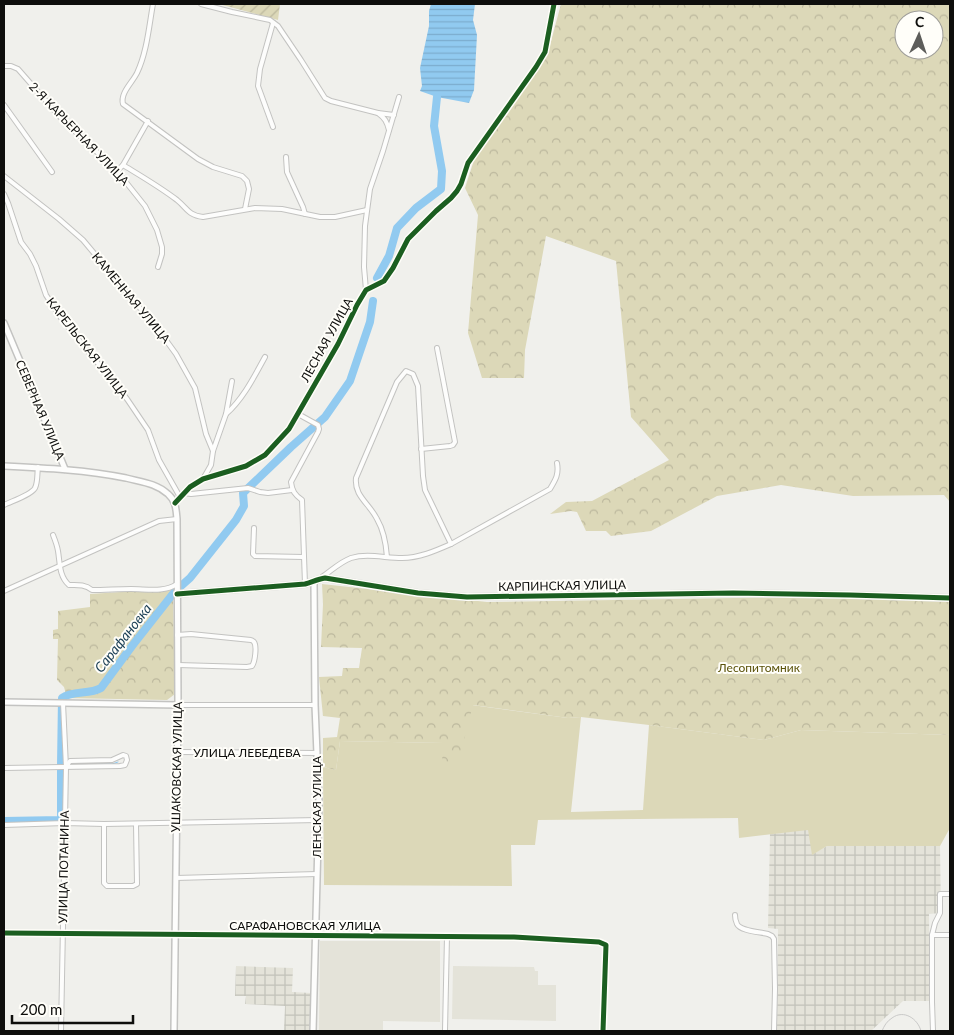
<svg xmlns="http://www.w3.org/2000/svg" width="954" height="1035" viewBox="0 0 954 1035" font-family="Lato,sans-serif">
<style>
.built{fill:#e4e3d9}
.industrial{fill:url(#industrial-grid)}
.grass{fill:#dcd8b8}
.forest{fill:url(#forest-crowns);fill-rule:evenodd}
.garden{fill:url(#garden-furrows)}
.water{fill:url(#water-rules)}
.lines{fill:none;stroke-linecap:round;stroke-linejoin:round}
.stream{stroke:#91caf0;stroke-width:1}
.river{stroke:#91caf0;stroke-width:8}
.street-casing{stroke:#c3c3c1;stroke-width:6}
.secondary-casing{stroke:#c3c3c1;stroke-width:8}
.street{stroke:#fdfdfc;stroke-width:4}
.secondary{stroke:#fdfdfc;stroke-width:5}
.tram{stroke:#c9c9c8;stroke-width:1}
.cycleway-casing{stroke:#fffef9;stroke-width:8}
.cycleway{stroke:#1b5e20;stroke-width:5}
.labels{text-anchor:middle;stroke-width:4;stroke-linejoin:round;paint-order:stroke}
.street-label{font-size:12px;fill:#0e0e0c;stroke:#fffef9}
.park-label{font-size:12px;fill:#5a5209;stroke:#fffef9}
.water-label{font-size:14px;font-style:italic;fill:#1d4057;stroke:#fffef9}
</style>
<defs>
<pattern id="industrial-grid" width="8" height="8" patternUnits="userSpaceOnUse" patternTransform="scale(1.25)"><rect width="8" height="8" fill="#e4e3d9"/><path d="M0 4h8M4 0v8" fill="none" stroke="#c2c2b9"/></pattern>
<pattern id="forest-crowns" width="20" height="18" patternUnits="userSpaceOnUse" patternTransform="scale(1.25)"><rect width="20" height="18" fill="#dcd8b8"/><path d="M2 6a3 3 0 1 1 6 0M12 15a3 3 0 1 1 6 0" fill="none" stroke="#bcb89d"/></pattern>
<pattern id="garden-furrows" width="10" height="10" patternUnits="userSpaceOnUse" patternTransform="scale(1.25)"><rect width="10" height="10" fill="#dcd8b8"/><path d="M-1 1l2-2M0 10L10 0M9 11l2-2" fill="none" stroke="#bcb89d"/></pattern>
<pattern id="water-rules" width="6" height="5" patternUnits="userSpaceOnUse" patternTransform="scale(1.25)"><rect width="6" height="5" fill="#91caf0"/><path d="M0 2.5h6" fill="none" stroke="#7caccd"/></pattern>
</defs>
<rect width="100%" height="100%" fill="#f0f0ec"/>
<g class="built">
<polygon points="320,941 440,941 440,1022 383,1021 383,1031 319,1031"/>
<polygon points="453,966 534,967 535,971 538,971 538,985 556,985 556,1021 452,1019"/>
</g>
<g class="industrial">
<polygon points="808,829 813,854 827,846 940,846 941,913 929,914 930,1001 903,1001 871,1031 777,1031 778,929 768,928 770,834"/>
<polygon points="236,966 293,968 292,992 311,993 309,1031 284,1031 285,1006 245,1004 246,996 235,996"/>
</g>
<polygon class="grass" points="472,705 568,718 581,717 571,812 643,810 649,725 764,740 801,730 950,735 950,828 940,846 827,846 812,855 808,830 739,838 738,818 538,820 535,845 511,845 512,886 324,885 323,767 336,770 340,741 443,743"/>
<g class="forest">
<path d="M561,4H950V502L944,495L853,496L781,485L717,496L651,531L611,536L606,531H586L577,512L571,511L550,514L566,502L592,501L669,460L631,417L616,261L546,236L525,350L524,378H482L468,333L478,215L465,188L475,157L538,70L550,45ZM904,20H934V50H904Z"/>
<polygon points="322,584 487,602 803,597 950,601 950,735 801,730 764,740 649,725 581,717 568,718 473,705 457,767 442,764 443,743 340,741 336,770 323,767 323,738 337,737 340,718 323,716 319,677 342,676 343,668 359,668 362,648 321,647 323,604"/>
<polygon points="173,589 175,694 167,700 67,698 64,687 57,680 58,639 53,639 53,630 58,629 58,611 90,607 90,594 136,591 160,592"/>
</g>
<polygon class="garden" points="219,4 280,4 278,20"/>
<polygon class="water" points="431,4 475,4 473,20 477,35 474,90 469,103 437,97 420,91 422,86 420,68 429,26 429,11"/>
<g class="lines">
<polyline class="stream" points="70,764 112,764 118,762"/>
<g class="river">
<polyline points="377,278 389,256 397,228 416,208 441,189 442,171 434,126 437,97"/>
<polyline points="181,586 190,578 236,520 244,506 243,493 291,447 325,417 350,381 370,322 373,301"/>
<path d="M61,766L62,698C73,690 89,695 101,688L132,646L176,590"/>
<polyline points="4,821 61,820 61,768"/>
</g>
<defs>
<g id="street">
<path d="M153,4C149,26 147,52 137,73C132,83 120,93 123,104L198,159L213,167L242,176L247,181L249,189L245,209"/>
<path d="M201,4L232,12L270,20L278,26L301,60L325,98L331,101L378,113C385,118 387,122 389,130"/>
<polyline points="4,66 11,66 18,69 61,118 117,171 145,206 157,230 162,247 162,254 158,267"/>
<polyline points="4,105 52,172"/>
<polyline points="378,113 394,115"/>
<polyline points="273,127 258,86 260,69 273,23"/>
<polyline points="286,157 287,172 303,207 305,214"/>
<path d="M123,165C141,176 160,187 177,200C188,209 188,215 203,217L255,208L282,209L320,217H335L367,210"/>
<polyline points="117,171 123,165 148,121"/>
<polyline points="4,176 59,219 83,240 160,332 176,354 195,388 206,434 213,451"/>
<polyline points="4,194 8,203 21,242 30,254 36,266 46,295 61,318 127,399 148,430 159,460 180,497"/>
<polyline points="366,290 364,267 365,226 370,189 383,151 399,97"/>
<path d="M226,414C243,399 254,377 265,357"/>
<path d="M298,414L318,425L319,429L318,432L291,482C292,491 295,495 302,500L305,584"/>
<polyline points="421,449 450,446 453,445 455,442 437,348"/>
<polyline points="203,479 211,465 213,451 226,414 232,381"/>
<polyline points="184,493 191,494 248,488 260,492 268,493 292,490"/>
<polyline points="175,503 190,487 203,479 246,466 265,455 289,429 338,344 357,305 366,290 384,281 393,268 408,239 436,211 451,198 457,191 461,184 468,163 536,67 545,52 554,4"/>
<path d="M4,505C12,501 31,495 35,488C38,482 37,474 38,467"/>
<polyline points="254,528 253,554 255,556 303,557"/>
<path d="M53,535C55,540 57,545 58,551C60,563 59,576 69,585C77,585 85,584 92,590C105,590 118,589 131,589C147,589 163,593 177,584"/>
<path d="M387,557C386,543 384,531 377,519C369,503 354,496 356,478L397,382L406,371L413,374L418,386L423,476L425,490L451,544"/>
<path d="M322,577C331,571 340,562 351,558C367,553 385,558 402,558C419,558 435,551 451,544L550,489C556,479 559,474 557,463"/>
<polyline points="4,591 159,521 177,519"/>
<path d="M177,635L191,634L251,640C252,640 253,641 254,642C257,646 255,662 252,666L247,667L178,665"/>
<polyline points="178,705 315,705"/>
<polyline points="177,752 317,753"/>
<polyline points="4,768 120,766 125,765 127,760 126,756 123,755 112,760 70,761 66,767"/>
<polyline points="104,824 104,883 107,886 133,886 137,884 136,824"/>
<polyline points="4,825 65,823 104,824 318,820"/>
<polyline points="176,878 317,874"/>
<path d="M735,915C735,917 736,922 737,924C740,931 760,932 768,934L772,936L774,939L775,989L774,1031"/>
<polyline points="4,933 514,937 599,942 606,945 603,1031"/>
<polyline points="932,935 950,935"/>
<polyline points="61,1031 66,767 63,703"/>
<polyline points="445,1031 447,936"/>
<polyline points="933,1031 932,1002 932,935 935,923 940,913 940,894 950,894"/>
</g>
<g id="secondary">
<polyline points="4,323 44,418 65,469"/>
<path d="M4,466C45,468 86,470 126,478C141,482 156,483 168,494C176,501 176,509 177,519L178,705L174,1031"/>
<path d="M177,594L305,584C312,582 318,579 325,578L418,593L467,597L733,593L850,595L950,598"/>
<polyline points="4,702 178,705"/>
<polyline points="313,1031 319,803 315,705 314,582"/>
</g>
</defs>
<use href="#street" class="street-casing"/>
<use href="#secondary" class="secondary-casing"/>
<use href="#street" class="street"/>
<use href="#secondary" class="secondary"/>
<path class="tram" d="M882,1031C884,1026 887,1021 892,1018C904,1009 918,1019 921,1031"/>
<defs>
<g id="cycleway">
<polyline points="175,503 190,487 203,479 246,466 265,455 289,429 338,344 357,305 366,290 384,281 393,268 408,239 436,211 451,198 457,191 461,184 468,163 536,67 545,52 554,4"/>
<path d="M177,594L305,584C312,582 318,579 325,578L418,593L467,597L733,593L850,595L950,598"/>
<polyline points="4,933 514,937 599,942 606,945 603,1031"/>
</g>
</defs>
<use href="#cycleway" class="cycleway-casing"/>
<use href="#cycleway" class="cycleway"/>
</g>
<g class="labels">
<g class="street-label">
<text transform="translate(79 134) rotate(46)" y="4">2-Я КАРЬЕРНАЯ УЛИЦА</text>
<text transform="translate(131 298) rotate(50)" y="4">КАМЕННАЯ УЛИЦА</text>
<text transform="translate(327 340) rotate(-61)" y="4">ЛЕСНАЯ УЛИЦА</text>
<text transform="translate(87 348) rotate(52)" y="4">КАРЕЛЬСКАЯ УЛИЦА</text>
<text transform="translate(40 410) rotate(67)" y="4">СЕВЕРНАЯ УЛИЦА</text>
<text transform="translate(562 586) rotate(-1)" y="4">КАРПИНСКАЯ УЛИЦА</text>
<text x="247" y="757">УЛИЦА ЛЕБЕДЕВА</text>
<text transform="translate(177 767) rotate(-89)" y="4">УШАКОВСКАЯ УЛИЦА</text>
<text transform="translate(317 807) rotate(-90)" y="4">ЛЕНСКАЯ УЛИЦА</text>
<text transform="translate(64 867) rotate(-89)" y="4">УЛИЦА ПОТАНИНА</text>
<text x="305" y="930">САРАФАНОВСКАЯ УЛИЦА</text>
</g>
<g class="park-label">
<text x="759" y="672">Лесопитомник</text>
</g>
<g class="water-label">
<text transform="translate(123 638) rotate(-52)" y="5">Сарафановка</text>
</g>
</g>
<rect width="954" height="1035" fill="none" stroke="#0e0e0c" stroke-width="10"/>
<g transform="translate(919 35) rotate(3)"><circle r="24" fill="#fffef9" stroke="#9f9e9a"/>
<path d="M0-4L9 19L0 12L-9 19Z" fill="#5d5d5a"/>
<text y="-8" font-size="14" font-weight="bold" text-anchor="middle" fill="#0e0e0c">С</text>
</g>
<path d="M12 1015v8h121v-8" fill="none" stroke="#0e0e0c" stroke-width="2.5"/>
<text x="20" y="1015" font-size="15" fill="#0e0e0c" stroke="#fffef9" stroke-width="4" paint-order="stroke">200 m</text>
</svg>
